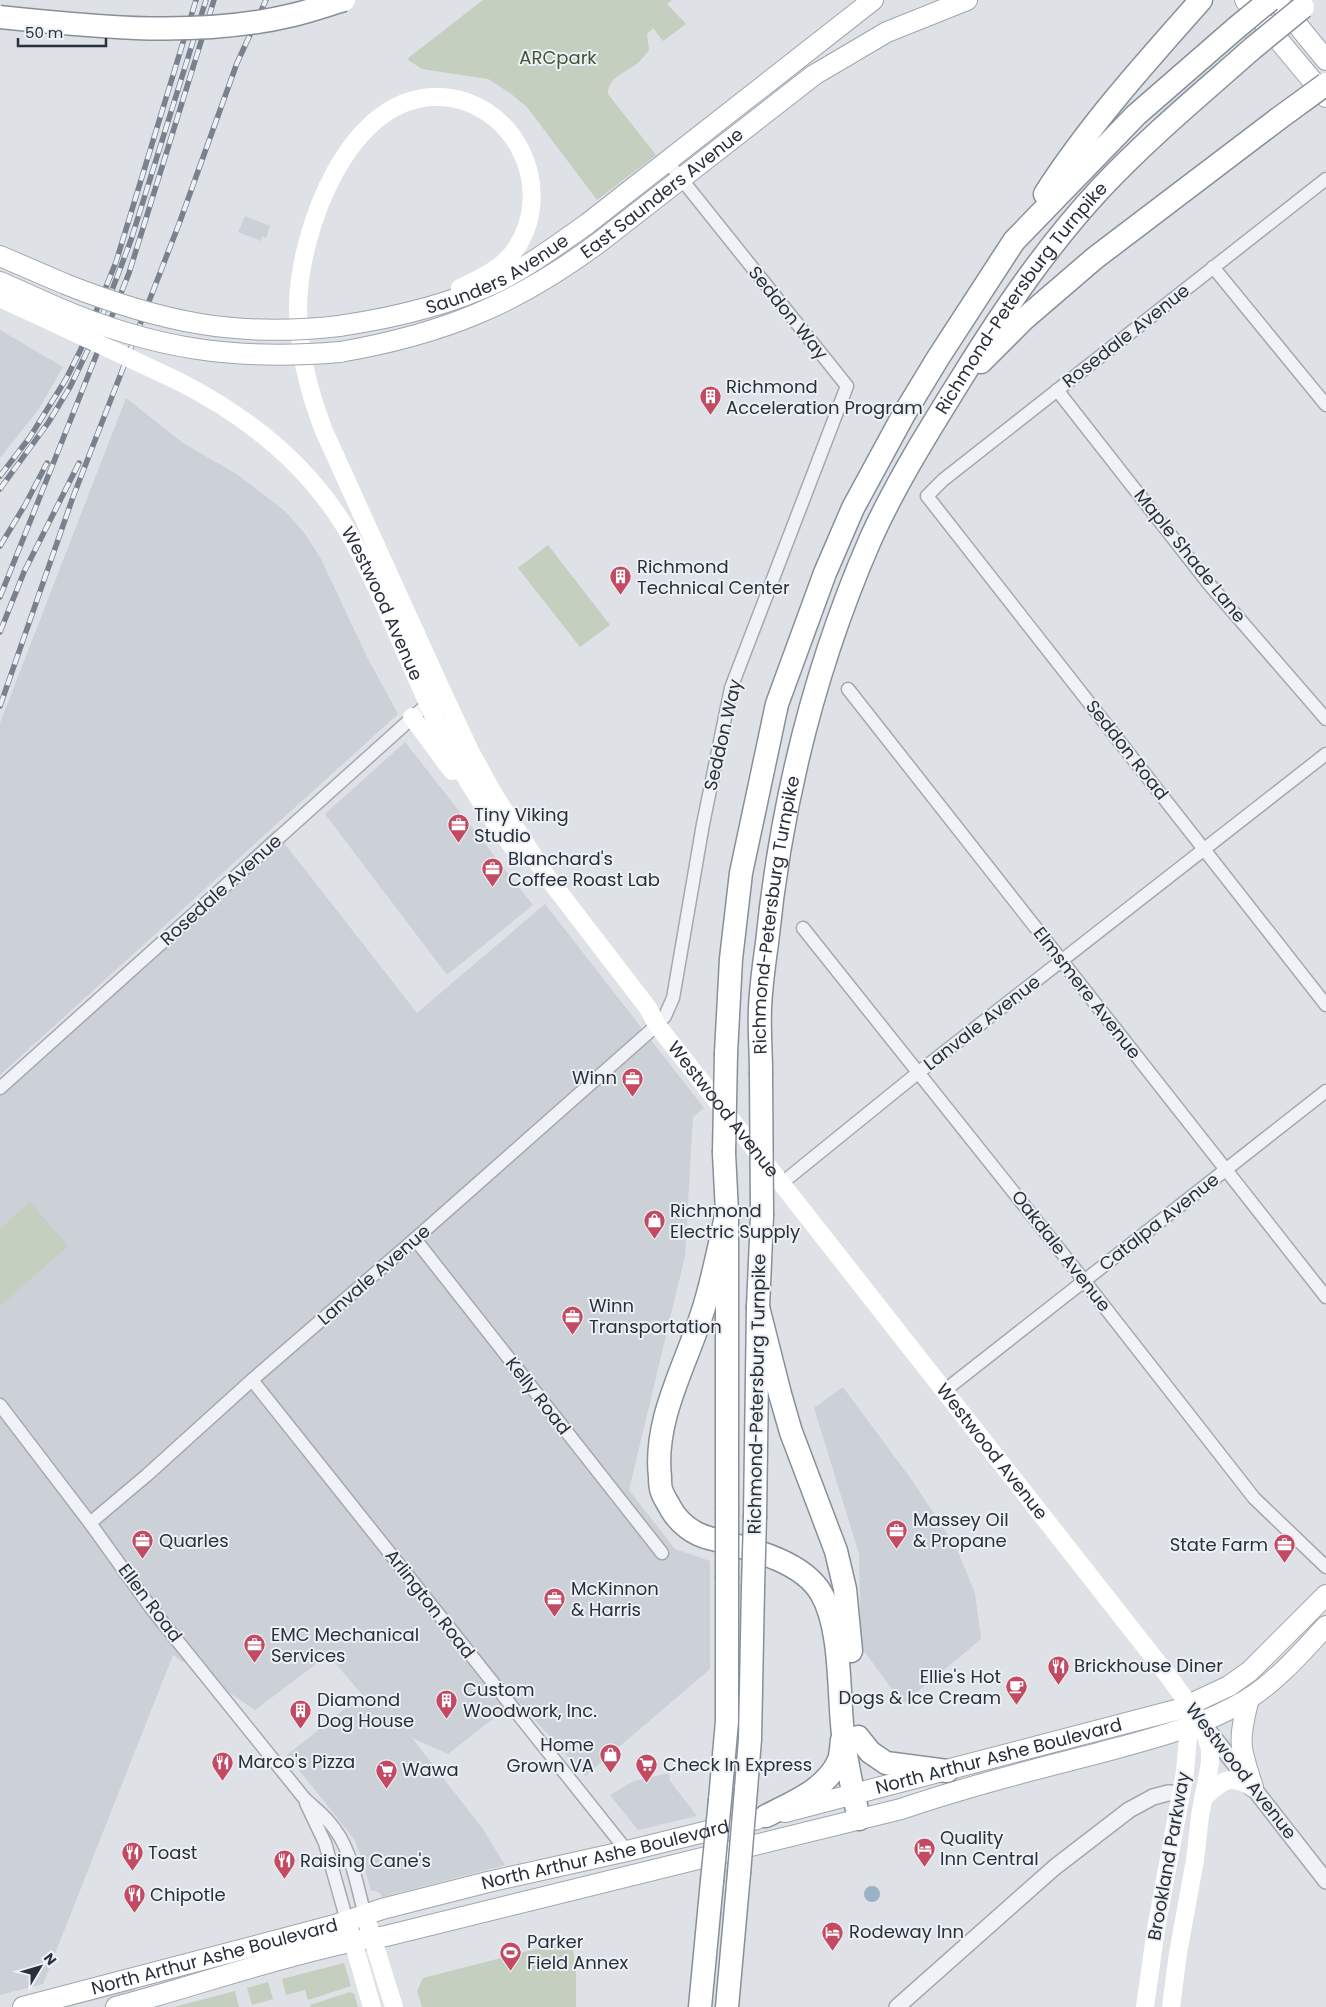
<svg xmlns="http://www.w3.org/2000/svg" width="1326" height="2007" viewBox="0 0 1326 2007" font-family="Poppins,sans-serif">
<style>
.built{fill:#ccd1d8}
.green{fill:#c4cfbf}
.water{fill:#9bb1c4}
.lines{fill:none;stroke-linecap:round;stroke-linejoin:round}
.minor-casing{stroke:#a4a8b0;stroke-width:15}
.tertiary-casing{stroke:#a4a8b0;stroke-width:18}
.primary-casing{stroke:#9ea6b1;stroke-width:22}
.motorway-casing{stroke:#86909c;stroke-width:25}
.minor{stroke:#f0f2f5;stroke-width:12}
.tertiary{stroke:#f0f2f5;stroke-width:15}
.secondary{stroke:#fff;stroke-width:18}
.primary{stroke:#fff;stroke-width:20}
.motorway{stroke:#fff;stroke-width:22}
.rail-casing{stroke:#78828e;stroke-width:5.5}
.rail{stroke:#edf0f4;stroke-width:4;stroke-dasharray:11;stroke-linecap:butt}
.primary-bridge-casing{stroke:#9ea6b1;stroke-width:22;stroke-linecap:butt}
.motorway-bridge-casing{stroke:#86909c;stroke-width:25;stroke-linecap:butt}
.secondary-bridge{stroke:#fff;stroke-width:18}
.primary-bridge{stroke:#fff;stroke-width:20}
.motorway-bridge{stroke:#fff;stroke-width:22}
.labels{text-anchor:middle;stroke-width:4;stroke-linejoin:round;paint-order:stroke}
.park-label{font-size:18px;fill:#3e5636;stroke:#edf0f4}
.street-label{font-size:18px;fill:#28303c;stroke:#edf0f4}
.poi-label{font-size:18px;fill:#28303c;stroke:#edf0f4;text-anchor:start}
</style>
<rect width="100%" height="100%" fill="#dee1e6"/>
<g class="built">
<polygon points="245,216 270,226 266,238 262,236 261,241 238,232"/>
<polygon points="0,330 63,367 38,410 0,458"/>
<polygon points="126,398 183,443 238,475 286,512 305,534 321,559 367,657 398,714 0,1075 0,723"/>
<polygon points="405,742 533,905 447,975 325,814"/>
<polygon points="274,830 417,1013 545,904 704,1108 693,1117 685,1256 629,1490 675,1549 710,1561 710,1669 585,1776 517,1700 448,1754 412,1738 483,1829 505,1865 382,1897 380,1893 375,1891 371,1891 361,1856 354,1839 287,1755 353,1702 359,1708 366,1699 328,1655 255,1710 173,1655 43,1984 0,1995 0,1093"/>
<polygon points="843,1387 911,1479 956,1547 975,1593 981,1639 903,1704 861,1647 859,1554 814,1408"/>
<polygon points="669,1773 670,1781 697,1816 638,1830 610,1795 634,1781"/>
</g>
<g class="green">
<path d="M483,0H672L667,4L686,24L663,41L653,28L647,34L649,50C646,54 643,58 639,62C628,72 607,77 608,94L656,155L597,200L527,107L510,93L488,79L422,69L407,59Z"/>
<polygon points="548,545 610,625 580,647 518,568"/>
<polygon points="30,1202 68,1246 0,1306 0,1229"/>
<polygon points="571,1940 576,1968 576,2007 422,2007 417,1991 423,1978"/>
<polygon points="344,1963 351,1986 308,2000 305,1990 286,1995 282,1979"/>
<polygon points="268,1982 273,1999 252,2005 247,1988"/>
<polygon points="134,1987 135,1990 68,2007 52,2007"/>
<polygon points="235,1991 239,2007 174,2007"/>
<polygon points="350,1992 354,1994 358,2007 310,2007 310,2005"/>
</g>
<circle class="water" cx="872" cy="1894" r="8"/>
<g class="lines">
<defs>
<g id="minor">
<polyline points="1326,179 943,480 927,496 1326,1005"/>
<polyline points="1213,267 1326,405"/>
<polyline points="1057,390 1209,584 1326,719"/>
<polyline points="848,689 1326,1297"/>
<polyline points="803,928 1078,1273 1240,1480 1254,1498 1326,1567"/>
<polyline points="0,1088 442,691"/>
<polyline points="782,1183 919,1072 1326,754"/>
<polyline points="415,1239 662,1553"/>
<polyline points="252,1380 627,1851"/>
<polyline points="944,1391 1326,1091"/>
<path d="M0,1405L90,1523L151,1608L304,1798C312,1806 322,1813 329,1822C352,1847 356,1884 365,1915"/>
<polyline points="90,1523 147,1475 252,1380 415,1239 657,1025 665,1016 673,998 703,824 731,688 847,386 667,161"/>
<polyline points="306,1803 325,1843 347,1921"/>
</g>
<g id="tertiary">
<polyline points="1205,1726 1326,1881"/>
<polyline points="897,2007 1055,1867 1129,1810 1153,1797 1168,1793 1180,1793"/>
</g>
<g id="primary">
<polyline points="1245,0 1326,97"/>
<polyline points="1277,0 1326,60"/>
<polyline points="0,256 65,284"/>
<polyline points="0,282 56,307"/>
<path id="s3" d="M339,326C393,318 447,306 497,282C529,266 557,245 587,224L873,0"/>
<path id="s4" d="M340,352C444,334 517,304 601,241L814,75L887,32L967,0"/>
<path d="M1249,1698C1238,1741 1239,1746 1253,1787"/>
<path id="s5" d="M785,1812L1180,1709L1229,1686L1250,1671L1326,1595"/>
<path id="s6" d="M23,2007L335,1925L382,1909L488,1882L627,1851L757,1819"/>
<path d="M116,2007C191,1987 265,1961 341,1944C356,1940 371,1939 386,1936L901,1809C966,1787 1032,1770 1099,1753C1150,1739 1202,1727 1248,1699C1278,1680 1302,1652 1326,1626"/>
</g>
<g id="motorway">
<path d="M1045,194C1090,124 1146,62 1201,0"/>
<polyline points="981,362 1024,319 1095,258 1278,119"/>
<polyline points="726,1053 731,959 741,873 777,704 825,573 853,508 904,414 938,358 1014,241 1136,115 1236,28"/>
<path id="s7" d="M761,1073C761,1051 759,1029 760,1008C761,986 764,964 767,943C781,804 815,666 871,538C897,481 931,427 964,374C1005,308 1048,245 1101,188C1148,138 1201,94 1253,48"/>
<polyline points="724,1153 727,1212 727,1506"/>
<path d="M727,1212C720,1242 714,1274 705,1304C689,1360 653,1417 660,1477C660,1482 660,1488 662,1492C664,1498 668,1503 671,1509C679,1523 693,1534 709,1538C745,1548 801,1559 821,1593C842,1629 838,1692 843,1734C846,1762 853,1791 859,1819"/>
<polyline points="758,1307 780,1394 791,1432 836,1551 845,1589 851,1651"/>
<polyline points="755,1516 758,1307 762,1216"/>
<polyline points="858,1737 870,1752 886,1763 947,1771"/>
<polyline points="746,1789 750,1739 753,1588"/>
<polyline points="720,1800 727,1721 727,1578"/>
<path d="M766,1816C793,1802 827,1789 839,1760C841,1754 841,1747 842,1740"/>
<polyline points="700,2007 712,1881"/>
<polyline points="727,2007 739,1873"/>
</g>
</defs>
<use href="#minor" class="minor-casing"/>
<use href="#tertiary" class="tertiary-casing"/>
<use href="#primary" class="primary-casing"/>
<use href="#motorway" class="motorway-casing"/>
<use href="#minor" class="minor"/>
<use href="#tertiary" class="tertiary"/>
<g class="secondary">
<path id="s1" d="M460,288C481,278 504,268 517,247C556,185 513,100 440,97C348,93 299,232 298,306C298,350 308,390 324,431L442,691L470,751L493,793L545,874L648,1008L657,1025L1169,1677L1202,1723L1210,1749V1763L1200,1816L1195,1860L1178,1953L1171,2007"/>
<polyline points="0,298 52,322"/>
<path id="s2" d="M178,381C241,413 296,454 336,513C356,542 370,574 385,606C403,647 420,687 439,727C461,774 489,817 521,858"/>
<polyline points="412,717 452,771"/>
<path d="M1203,1798C1224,1780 1227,1774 1253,1787"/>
<polyline points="365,1915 394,2007"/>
<polyline points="347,1921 372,2007"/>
<polyline points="1145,2007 1156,1929 1185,1772 1190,1714"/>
</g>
<use href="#primary" class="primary"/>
<use href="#motorway" class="motorway"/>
<defs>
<g id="rail">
<polyline points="0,476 30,437 66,379 81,349 116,262 196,0"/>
<polyline points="0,489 48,423 70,387 95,335 131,240 206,0"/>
<polyline points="0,546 25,505 47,463"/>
<polyline points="0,597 129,273 214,0"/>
<polyline points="0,632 24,572 79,463"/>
<polyline points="0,706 73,497 179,224 237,63 266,0"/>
</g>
</defs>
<use href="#rail" class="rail-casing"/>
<use href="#rail" class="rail"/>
<defs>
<g id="primary-bridge">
<path d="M65,284C161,322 236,338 339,326"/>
<path d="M56,307C153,349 235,361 340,352"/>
</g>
<g id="motorway-bridge">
<path d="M0,17C96,27 198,38 293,15C310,11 327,5 344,0"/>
<polyline points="1236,28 1270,0"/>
<polyline points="1253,48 1303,7"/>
<polyline points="1278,119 1326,84"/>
<polyline points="761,1073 762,1216"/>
<polyline points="724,1153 726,1053"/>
<polyline points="727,1506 727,1578"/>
<polyline points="753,1588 755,1516"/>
<polyline points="739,1873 746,1789"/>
<polyline points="712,1881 720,1800"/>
</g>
</defs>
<use href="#primary-bridge" class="primary-bridge-casing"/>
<use href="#motorway-bridge" class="motorway-bridge-casing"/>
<polyline class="secondary-bridge" points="52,322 178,381"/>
<use href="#primary-bridge" class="primary-bridge"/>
<use href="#motorway-bridge" class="motorway-bridge"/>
</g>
<defs>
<symbol id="building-pin" viewBox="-11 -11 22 30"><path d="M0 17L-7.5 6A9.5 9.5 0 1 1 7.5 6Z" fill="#c34a62" stroke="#edf0f4"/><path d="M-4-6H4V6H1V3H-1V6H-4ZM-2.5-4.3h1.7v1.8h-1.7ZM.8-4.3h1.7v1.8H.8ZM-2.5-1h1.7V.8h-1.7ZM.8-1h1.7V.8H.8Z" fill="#fff"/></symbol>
<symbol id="office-pin" viewBox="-11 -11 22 30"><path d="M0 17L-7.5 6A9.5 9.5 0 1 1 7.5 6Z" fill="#c34a62" stroke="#edf0f4"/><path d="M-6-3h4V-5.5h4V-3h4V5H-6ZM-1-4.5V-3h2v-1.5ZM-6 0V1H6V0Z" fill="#fff"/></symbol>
<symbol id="shop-pin" viewBox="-11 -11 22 30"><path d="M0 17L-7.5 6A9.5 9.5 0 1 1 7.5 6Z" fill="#c34a62" stroke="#edf0f4"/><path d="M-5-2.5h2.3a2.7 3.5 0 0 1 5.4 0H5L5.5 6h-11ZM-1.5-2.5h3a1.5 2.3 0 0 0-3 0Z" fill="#fff"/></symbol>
<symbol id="restaurant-pin" viewBox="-11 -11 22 30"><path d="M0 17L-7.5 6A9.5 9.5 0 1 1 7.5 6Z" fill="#c34a62" stroke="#edf0f4"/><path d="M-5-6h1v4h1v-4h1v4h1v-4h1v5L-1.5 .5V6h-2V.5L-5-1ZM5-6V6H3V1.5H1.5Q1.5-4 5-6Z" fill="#fff"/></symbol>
<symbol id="cafe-pin" viewBox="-11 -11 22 30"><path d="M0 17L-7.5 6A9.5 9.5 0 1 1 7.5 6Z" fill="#c34a62" stroke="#edf0f4"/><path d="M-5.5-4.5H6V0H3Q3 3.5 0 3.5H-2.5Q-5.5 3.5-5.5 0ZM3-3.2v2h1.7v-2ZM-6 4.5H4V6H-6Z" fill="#fff"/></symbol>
<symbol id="supermarket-pin" viewBox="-11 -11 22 30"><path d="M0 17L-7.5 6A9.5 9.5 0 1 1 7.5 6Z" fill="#c34a62" stroke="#edf0f4"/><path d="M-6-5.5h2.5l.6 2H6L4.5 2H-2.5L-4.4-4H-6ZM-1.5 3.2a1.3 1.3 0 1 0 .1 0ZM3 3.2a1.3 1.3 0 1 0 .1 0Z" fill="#fff"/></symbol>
<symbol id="hotel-pin" viewBox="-11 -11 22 30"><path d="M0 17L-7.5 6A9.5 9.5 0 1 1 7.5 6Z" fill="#c34a62" stroke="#edf0f4"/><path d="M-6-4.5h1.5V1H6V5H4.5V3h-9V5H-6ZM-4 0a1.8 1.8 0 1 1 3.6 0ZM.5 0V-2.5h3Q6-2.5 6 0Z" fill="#fff"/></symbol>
<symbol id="stadium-pin" viewBox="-11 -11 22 30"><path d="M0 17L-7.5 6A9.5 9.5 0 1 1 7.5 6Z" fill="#c34a62" stroke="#edf0f4"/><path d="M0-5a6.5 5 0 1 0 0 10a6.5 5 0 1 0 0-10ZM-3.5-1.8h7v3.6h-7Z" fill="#fff"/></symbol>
</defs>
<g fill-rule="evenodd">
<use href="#building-pin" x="698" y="384" width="25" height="34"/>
<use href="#building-pin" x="608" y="564" width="25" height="34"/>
<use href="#office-pin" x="446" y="812" width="25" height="34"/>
<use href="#office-pin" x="480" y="856" width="25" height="34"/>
<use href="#office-pin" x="620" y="1066" width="25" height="34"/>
<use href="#shop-pin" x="642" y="1208" width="25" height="34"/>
<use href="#office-pin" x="560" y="1304" width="25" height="34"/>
<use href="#office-pin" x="884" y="1518" width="25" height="34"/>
<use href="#office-pin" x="130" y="1528" width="25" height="34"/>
<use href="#office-pin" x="1272" y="1532" width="25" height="34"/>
<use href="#office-pin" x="542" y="1586" width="25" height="34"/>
<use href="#office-pin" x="242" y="1632" width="25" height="34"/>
<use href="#restaurant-pin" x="1046" y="1654" width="25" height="34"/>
<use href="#cafe-pin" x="1004" y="1674" width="25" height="34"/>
<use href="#building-pin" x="434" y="1688" width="25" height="34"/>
<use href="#building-pin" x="288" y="1698" width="25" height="34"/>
<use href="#shop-pin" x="598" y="1742" width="25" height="34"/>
<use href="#restaurant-pin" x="210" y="1750" width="25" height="34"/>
<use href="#supermarket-pin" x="634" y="1752" width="25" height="34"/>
<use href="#supermarket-pin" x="374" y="1758" width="25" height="34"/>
<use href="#hotel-pin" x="912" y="1836" width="25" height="34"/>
<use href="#restaurant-pin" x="120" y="1840" width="25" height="34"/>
<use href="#restaurant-pin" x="272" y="1848" width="25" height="34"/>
<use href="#restaurant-pin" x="122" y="1882" width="25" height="34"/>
<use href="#hotel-pin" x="820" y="1920" width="25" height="34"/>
<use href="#stadium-pin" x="498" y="1940" width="25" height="34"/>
</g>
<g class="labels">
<g class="park-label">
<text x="558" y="64">ARCpark</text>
</g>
<g class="street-label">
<text dy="6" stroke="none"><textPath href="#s4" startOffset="364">East Saunders Avenue</textPath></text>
<text dy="6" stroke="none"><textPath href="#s3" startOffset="168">Saunders Avenue</textPath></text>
<text dy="6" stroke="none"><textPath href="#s7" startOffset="834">Richmond-Petersburg Turnpike</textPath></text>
<text transform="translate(788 313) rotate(51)" y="6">Seddon Way</text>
<text transform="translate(1126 336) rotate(-38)" y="6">Rosedale Avenue</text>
<text transform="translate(1190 556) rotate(51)" y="6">Maple Shade Lane</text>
<text dy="6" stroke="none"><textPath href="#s2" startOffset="310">Westwood Avenue</textPath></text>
<text transform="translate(723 735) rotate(-77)" y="6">Seddon Way</text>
<text transform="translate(1127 750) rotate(52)" y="6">Seddon Road</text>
<text transform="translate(221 890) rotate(-42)" y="6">Rosedale Avenue</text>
<text dy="6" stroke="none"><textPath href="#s7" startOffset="159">Richmond-Petersburg Turnpike</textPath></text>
<text transform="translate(1087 993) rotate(52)" y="6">Elmsmere Avenue</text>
<text transform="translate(982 1023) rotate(-38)" y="6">Lanvale Avenue</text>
<text dy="6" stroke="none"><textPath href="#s1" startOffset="1470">Westwood Avenue</textPath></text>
<text transform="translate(1159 1222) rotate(-38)" y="6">Catalpa Avenue</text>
<text transform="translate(1061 1251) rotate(52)" y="6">Oakdale Avenue</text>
<text transform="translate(374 1275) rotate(-41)" y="6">Lanvale Avenue</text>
<text transform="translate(757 1394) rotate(-89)" y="6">Richmond-Petersburg Turnpike</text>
<text transform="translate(538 1396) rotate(52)" y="6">Kelly Road</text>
<text dy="6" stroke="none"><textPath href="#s1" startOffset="1905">Westwood Avenue</textPath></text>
<text transform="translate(150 1603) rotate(53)" y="6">Ellen Road</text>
<text transform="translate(430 1604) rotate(52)" y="6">Arlington Road</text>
<text dy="6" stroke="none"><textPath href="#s5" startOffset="221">North Arthur Ashe Boulevard</textPath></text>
<text transform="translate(1241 1771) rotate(52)" y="6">Westwood Avenue</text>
<text dy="6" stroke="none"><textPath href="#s6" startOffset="602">North Arthur Ashe Boulevard</textPath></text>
<text transform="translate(1169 1856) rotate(-80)" y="6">Brookland Parkway</text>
<text dy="6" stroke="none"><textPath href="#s6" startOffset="198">North Arthur Ashe Boulevard</textPath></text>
</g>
<g class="poi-label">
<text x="726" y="393">Richmond<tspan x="726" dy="21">Acceleration Program</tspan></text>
<text x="637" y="573">Richmond<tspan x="637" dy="21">Technical Center</tspan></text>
<text x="474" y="821">Tiny Viking<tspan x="474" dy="21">Studio</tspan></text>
<text x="508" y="865">Blanchard's<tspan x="508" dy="21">Coffee Roast Lab</tspan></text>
<text x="617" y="1084" text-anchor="end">Winn</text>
<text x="670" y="1217">Richmond<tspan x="670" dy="21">Electric Supply</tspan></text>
<text x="589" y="1312">Winn<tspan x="589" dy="21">Transportation</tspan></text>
<text x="913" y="1526">Massey Oil<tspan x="913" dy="21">&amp; Propane</tspan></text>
<text x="159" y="1547">Quarles</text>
<text x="1268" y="1551" text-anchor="end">State Farm</text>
<text x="571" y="1595">McKinnon<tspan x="571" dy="21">&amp; Harris</tspan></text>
<text x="271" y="1641">EMC Mechanical<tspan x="271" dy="21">Services</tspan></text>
<text x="1074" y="1672">Brickhouse Diner</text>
<text x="1001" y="1683" text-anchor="end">Ellie's Hot<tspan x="1001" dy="21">Dogs &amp; Ice Cream</tspan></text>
<text x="463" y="1696">Custom<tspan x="463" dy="21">Woodwork, Inc.</tspan></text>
<text x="317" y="1706">Diamond<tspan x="317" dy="21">Dog House</tspan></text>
<text x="594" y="1751" text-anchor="end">Home<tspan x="594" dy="21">Grown VA</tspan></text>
<text x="238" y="1768">Marco's Pizza</text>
<text x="663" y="1771">Check In Express</text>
<text x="402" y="1776">Wawa</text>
<text x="940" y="1844">Quality<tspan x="940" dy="21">Inn Central</tspan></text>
<text x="148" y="1859">Toast</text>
<text x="300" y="1867">Raising Cane's</text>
<text x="150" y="1901">Chipotle</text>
<text x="849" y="1938">Rodeway Inn</text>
<text x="527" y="1948">Parker<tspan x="527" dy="21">Field Annex</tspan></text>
</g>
</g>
<g transform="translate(40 1967) rotate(52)" stroke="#edf0f4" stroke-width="4" paint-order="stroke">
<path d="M0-4L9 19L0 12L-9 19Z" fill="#28303c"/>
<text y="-8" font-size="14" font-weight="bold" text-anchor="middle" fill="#28303c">N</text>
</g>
<path d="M18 38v8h88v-8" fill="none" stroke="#28303c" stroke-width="2.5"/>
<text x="25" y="38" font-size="15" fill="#28303c" stroke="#edf0f4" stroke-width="4" paint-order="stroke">50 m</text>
</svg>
